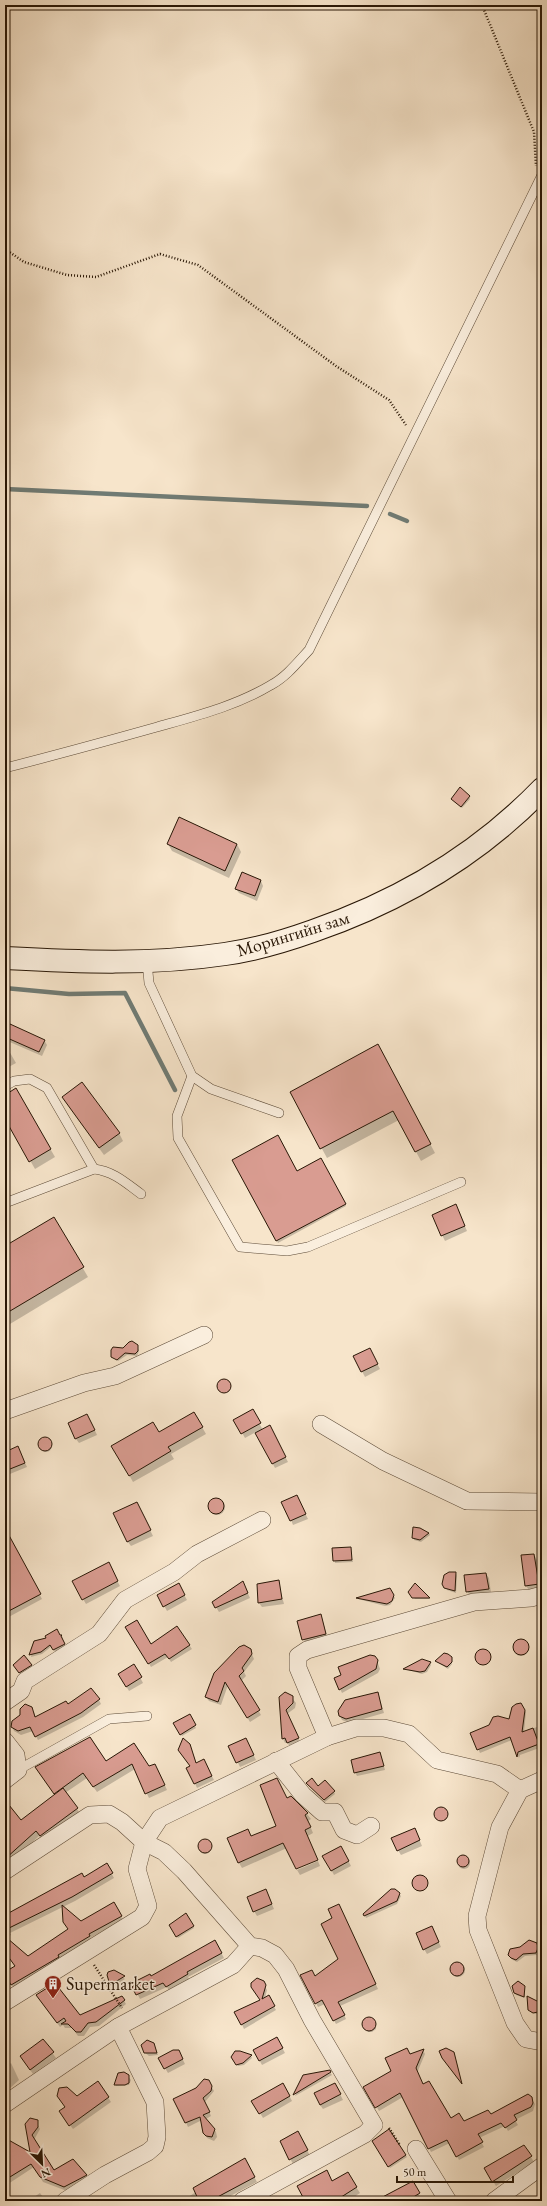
<svg xmlns="http://www.w3.org/2000/svg" width="547" height="2206" viewBox="0 0 547 2206" font-family="'EB Garamond',serif">
<style>
.shadow{fill:#0003}
.lines{fill:none;stroke-linecap:round;stroke-linejoin:round}
.stream{stroke:#707b74;stroke-width:4.5}
.building{fill:#d99c91;stroke:#291706}
.lane-casing{stroke:#5c4a37;stroke-width:10}
.street-casing{stroke:#5c4a37;stroke-width:18}
.secondary-casing{stroke:#291706;stroke-width:24}
.path{stroke:#291706;stroke-width:2.5;stroke-dasharray:1 2;stroke-linecap:butt}
.lane{stroke:#faeedd;stroke-width:9}
.street{stroke:#faeedd;stroke-width:17}
.secondary{stroke:#faeedd;stroke-width:22}
.labels{text-anchor:middle;stroke-width:3;stroke-linejoin:round;paint-order:stroke}
.street-label{font-size:18px;fill:#291706;stroke:#faeedd}
.poi-label{font-size:18px;fill:#291706;stroke:#faeedd;text-anchor:start}
</style>
<rect width="100%" height="100%" fill="#f7e5cb"/>
<filter id="stains"><feTurbulence type="fractalNoise" baseFrequency=".005" numOctaves="4"/><feColorMatrix values="0 0 0 0 .2 0 0 0 0 .09 0 0 0 0 .02 0 0 0 .5 -.17"/></filter>
<radialGradient id="worn" r=".72"><stop offset=".6" stop-color="#630" stop-opacity="0"/><stop offset="1" stop-color="#630" stop-opacity=".3"/></radialGradient>
<g class="shadow">
<polygon points="469,797 470,799 462,808 452,799"/>
<polygon points="168,844 237,844 241,852 229,878 172,851"/>
<polygon points="261,881 263,886 257,901 239,893 236,889"/>
<polygon points="11,1026 44,1040 47,1045 42,1056 5,1040 5,1030"/>
<polygon points="5,1044 16,1063 5,1069"/>
<polygon points="383,1055 435,1153 421,1161 399,1120 327,1158 291,1092"/>
<polygon points="16,1090 55,1157 35,1169 5,1117 5,1096"/>
<polygon points="67,1104 119,1133 123,1141 104,1155"/>
<polygon points="320,1159 346,1206 278,1243 234,1160 297,1172"/>
<polygon points="458,1210 467,1231 445,1241 433,1216"/>
<polygon points="54,1219 88,1277 5,1327 5,1247"/>
<polygon points="137,1346 139,1351 137,1356 127,1355 118,1361 111,1354"/>
<polygon points="372,1354 380,1369 365,1377 354,1356"/>
<circle cx="225" cy="1387" r="6"/>
<polygon points="252,1411 263,1430 272,1431 288,1462 275,1468 256,1432 245,1438 235,1420"/>
<polygon points="194,1413 206,1434 171,1454 174,1459 133,1482 113,1446 159,1433"/>
<polygon points="90,1420 97,1435 79,1443 76,1439"/>
<circle cx="46" cy="1446" r="6"/>
<polygon points="20,1452 27,1467 5,1476 5,1453"/>
<circle cx="217" cy="1507" r="8"/>
<polygon points="299,1501 308,1519 293,1525 291,1520"/>
<polygon points="139,1508 153,1536 131,1546 128,1542"/>
<polygon points="413,1529 429,1533 430,1535 421,1542 414,1540"/>
<polygon points="10,1540 42,1599 5,1619 5,1542"/>
<polygon points="350,1548 353,1562 335,1563 333,1549"/>
<polygon points="534,1555 537,1560 541,1589 529,1590 526,1586"/>
<polygon points="108,1564 120,1586 86,1604 83,1599"/>
<polygon points="456,1573 457,1576 456,1593 447,1590 443,1580 447,1574"/>
<polygon points="486,1574 489,1578 491,1593 470,1596 467,1591"/>
<polygon points="278,1581 284,1604 262,1607 259,1603"/>
<polygon points="178,1584 187,1600 167,1611 158,1595"/>
<polygon points="415,1584 429,1598 429,1599 415,1599 410,1592"/>
<polygon points="245,1587 250,1598 219,1612 213,1602"/>
<polygon points="389,1589 395,1598 390,1605 385,1606 358,1599"/>
<polygon points="321,1615 328,1639 306,1645 298,1621"/>
<polygon points="127,1627 150,1645 177,1627 192,1649 171,1662 168,1657 151,1667"/>
<polygon points="62,1636 65,1646 55,1652 52,1646 42,1654 31,1657 33,1643"/>
<circle cx="521" cy="1648" r="8"/>
<polygon points="250,1650 254,1659 244,1672 246,1676 241,1681 261,1715 250,1722 228,1685 221,1705 209,1701 206,1697"/>
<circle cx="483" cy="1658" r="7"/>
<polygon points="376,1658 380,1669 378,1673 342,1693 340,1689"/>
<polygon points="451,1658 452,1664 448,1669 437,1662"/>
<polygon points="430,1663 431,1665 427,1672 422,1674 405,1669"/>
<polygon points="31,1666 32,1667 21,1675 15,1667"/>
<polygon points="134,1666 143,1683 129,1691 119,1674"/>
<polygon points="378,1693 384,1713 349,1723 342,1720 340,1716"/>
<polygon points="283,1694 289,1694 296,1703 295,1708 287,1714 300,1742 290,1747 287,1742 285,1743 283,1739 280,1698"/>
<polygon points="99,1700 101,1704 83,1717 38,1740 33,1731 21,1735 14,1731 12,1727 34,1712 36,1718 68,1706"/>
<polygon points="520,1704 526,1712 524,1732 542,1725 542,1747 520,1755 519,1758 512,1740 480,1753 472,1734 509,1720"/>
<polygon points="189,1716 196,1728 182,1736 175,1724"/>
<polygon points="248,1744 256,1760 240,1767 230,1746"/>
<polygon points="134,1745 149,1768 158,1770 167,1790 149,1798 135,1769 97,1792 87,1778 65,1793 80,1813 43,1841 39,1836 14,1860 5,1863 5,1801 21,1822 55,1795 40,1773 106,1763"/>
<polygon points="189,1745 197,1764 206,1765 214,1780 197,1788 188,1768 191,1766"/>
<polygon points="380,1753 385,1770 357,1776 355,1772"/>
<polygon points="309,1785 334,1792 335,1794 325,1802"/>
<polygon points="291,1797 307,1814 311,1819 308,1821 313,1833 287,1848 242,1868 239,1863 251,1837 277,1826"/>
<circle cx="442" cy="1815" r="6"/>
<polygon points="417,1834 422,1846 401,1855 398,1850"/>
<circle cx="205" cy="1848" r="6"/>
<polygon points="341,1847 351,1866 334,1875 324,1856"/>
<circle cx="464" cy="1863" r="6"/>
<polygon points="318,1861 320,1866 300,1875 297,1870"/>
<polygon points="106,1864 114,1878 75,1901 10,1933 11,1935 5,1938 5,1916 84,1878"/>
<circle cx="421" cy="1884" r="7"/>
<polygon points="395,1890 401,1896 397,1904 366,1918 364,1914 389,1891"/>
<polygon points="268,1895 274,1909 257,1916 254,1911"/>
<polygon points="114,1904 123,1920 90,1938 92,1940 14,1989 5,1973 81,1922"/>
<polygon points="341,1909 378,1989 340,2006 346,2019 336,2024 325,2004 318,2007 316,2003 315,1978 339,1959 333,1919"/>
<polygon points="186,1915 194,1928 178,1938 170,1925"/>
<polygon points="434,1932 441,1947 427,1954 424,1949"/>
<polygon points="215,1941 224,1958 188,1977 190,1980 169,1991 167,1987 140,1999 134,1987"/>
<polygon points="537,1944 539,1951 537,1955 525,1956 517,1962 513,1960 511,1958"/>
<circle cx="458" cy="1970" r="7"/>
<polygon points="113,1971 125,1979 112,1987 108,1977"/>
<polygon points="257,1979 261,1979 267,1990 265,1998 268,1997 276,2010 244,2029 236,2012 261,2000"/>
<polygon points="524,1987 525,1998 516,1995 515,1993"/>
<polygon points="122,1997 126,2004 99,2026 90,2027 84,2036 78,2036 72,2028 65,2028 63,2025 60,2027 40,1999 79,2016"/>
<polygon points="540,2005 541,2011 537,2014 532,2013 528,2007"/>
<polygon points="366,2018 372,2018 376,2024 376,2029 372,2032 368,2032 363,2021"/>
<polygon points="277,2038 285,2053 262,2065 254,2050"/>
<polygon points="43,2040 56,2058 33,2074 24,2061"/>
<polygon points="154,2044 158,2055 149,2056 144,2052 142,2046"/>
<polygon points="423,2050 425,2054 417,2073 423,2085 451,2119 464,2123 491,2116 532,2100 535,2104 533,2111 515,2120 518,2125 508,2131 505,2126 479,2138 484,2147 459,2160 450,2143 431,2152 403,2097 379,2111 365,2087 392,2072 410,2055"/>
<polygon points="181,2056 185,2064 168,2073 159,2058"/>
<polygon points="251,2056 252,2058 244,2065 238,2066 232,2057"/>
<polygon points="11,2063 19,2080 5,2093 5,2068"/>
<polygon points="329,2071 332,2075 295,2096 304,2076"/>
<polygon points="125,2073 131,2080 129,2085 116,2086 115,2084"/>
<polygon points="208,2081 214,2091 205,2102 211,2116 206,2119 216,2132 217,2137 214,2141 207,2138 202,2120 188,2127 175,2099"/>
<polygon points="98,2082 111,2102 73,2129 63,2116 77,2097"/>
<polygon points="283,2084 292,2101 263,2118 253,2101"/>
<polygon points="335,2084 343,2100 323,2109 320,2105"/>
<polygon points="32,2119 35,2120 40,2129 34,2140 54,2172 86,2175 89,2179 67,2191 43,2182 34,2167 5,2186 5,2140 31,2154 26,2124 29,2120"/>
<polygon points="389,2130 407,2157 390,2168 373,2141"/>
<polygon points="301,2137 310,2156 293,2164 281,2141"/>
<polygon points="524,2146 534,2162 496,2186 485,2168"/>
<polygon points="245,2160 257,2182 221,2201 182,2201"/>
<polygon points="347,2173 360,2193 348,2201 302,2201 300,2197"/>
<polygon points="412,2182 422,2200 377,2201 403,2186 404,2188"/>
<polygon points="40,2193 46,2201 28,2201"/>
</g>
<g class="lines">
<g class="stream">
<polyline points="5,489 367,506"/>
<polyline points="390,514 407,521"/>
<polyline points="5,988 69,994 125,993 175,1090"/>
</g>
</g>
<g class="building">
<polygon points="460,787 470,796 461,807 451,799"/>
<polygon points="179,817 237,844 225,871 167,844"/>
<polygon points="242,872 261,880 255,896 235,889"/>
<polygon points="10,1024 45,1040 39,1052 5,1037"/>
<polygon points="378,1044 431,1144 415,1152 393,1111 320,1149 290,1092"/>
<polygon points="82,1082 120,1133 99,1148 62,1097"/>
<polygon points="16,1088 51,1149 29,1162 5,1119 5,1095"/>
<polygon points="278,1135 297,1171 321,1158 346,1204 276,1241 232,1160"/>
<polygon points="456,1204 465,1226 441,1236 432,1215"/>
<polygon points="54,1217 84,1267 5,1314 5,1246"/>
<polygon points="132,1341 138,1345 138,1351 135,1354 125,1353 117,1360 111,1357 111,1350 113,1347 123,1348 129,1342"/>
<polygon points="370,1348 378,1364 361,1372 353,1356"/>
<circle cx="224" cy="1386" r="7"/>
<polygon points="253,1409 261,1423 241,1434 233,1420"/>
<polygon points="194,1412 203,1427 168,1447 171,1451 129,1476 111,1446 153,1422 159,1432"/>
<polygon points="87,1414 95,1430 75,1439 68,1423"/>
<polygon points="270,1425 286,1457 272,1464 255,1433"/>
<circle cx="45" cy="1444" r="7"/>
<polygon points="18,1446 25,1463 5,1471 5,1452"/>
<polygon points="297,1495 306,1514 290,1521 281,1502"/>
<circle cx="216" cy="1506" r="8"/>
<polygon points="137,1502 151,1530 127,1542 113,1513"/>
<polygon points="413,1527 420,1528 429,1533 420,1540 412,1538"/>
<polygon points="5,1528 41,1594 5,1613"/>
<polygon points="351,1547 352,1560 333,1561 332,1548"/>
<polygon points="534,1554 539,1584 525,1586 521,1555"/>
<polygon points="109,1562 118,1581 82,1600 72,1581"/>
<polygon points="456,1572 455,1591 444,1588 442,1584 444,1575 449,1572"/>
<polygon points="486,1573 489,1589 466,1592 464,1575"/>
<polygon points="279,1580 282,1599 258,1603 257,1584"/>
<polygon points="243,1581 248,1593 215,1608 212,1602"/>
<polygon points="179,1583 185,1595 163,1607 157,1595"/>
<polygon points="415,1583 430,1598 412,1598 408,1592"/>
<polygon points="390,1588 394,1595 392,1601 387,1604 356,1598"/>
<polygon points="321,1614 326,1634 302,1640 297,1621"/>
<polygon points="137,1620 151,1644 177,1626 190,1645 169,1659 165,1654 148,1664 125,1627"/>
<polygon points="57,1629 60,1635 62,1635 61,1636 65,1644 53,1650 50,1645 41,1652 29,1655 34,1641 46,1638 45,1636"/>
<circle cx="521" cy="1647" r="8"/>
<polygon points="244,1645 251,1649 252,1654 242,1668 244,1671 239,1676 260,1710 247,1718 225,1682 218,1702 205,1697 214,1673 239,1647"/>
<circle cx="483" cy="1657" r="8"/>
<polygon points="444,1653 448,1654 452,1657 452,1662 447,1667 435,1661"/>
<polygon points="24,1655 32,1665 19,1673 13,1665"/>
<polygon points="370,1655 375,1656 378,1660 376,1669 339,1690 334,1678 341,1675 338,1667"/>
<polygon points="422,1659 431,1662 425,1671 420,1672 403,1669"/>
<polygon points="134,1664 142,1677 126,1687 118,1674"/>
<polygon points="91,1688 100,1699 81,1713 35,1737 30,1727 18,1731 11,1727 12,1721 20,1715 20,1709 25,1704 32,1707 35,1717 66,1701 68,1704"/>
<polygon points="285,1692 293,1696 293,1703 286,1710 299,1738 287,1743 285,1738 282,1739 279,1697"/>
<polygon points="378,1692 382,1709 346,1719 339,1716 338,1711 345,1700"/>
<polygon points="521,1703 525,1710 522,1732 533,1728 539,1744 518,1752 517,1757 510,1737 477,1750 470,1733 489,1725 493,1717 498,1716 509,1719 512,1707 516,1704"/>
<polygon points="190,1714 196,1725 180,1735 173,1723"/>
<polygon points="90,1737 106,1761 134,1743 149,1766 155,1764 165,1785 145,1794 132,1764 93,1787 83,1773 54,1794 35,1767"/>
<polygon points="183,1738 190,1744 196,1763 204,1759 212,1776 194,1784 186,1768 190,1766 178,1750"/>
<polygon points="246,1738 254,1755 236,1763 228,1746"/>
<polygon points="380,1752 384,1766 354,1773 351,1760"/>
<polygon points="277,1778 287,1798 291,1796 308,1813 305,1815 311,1827 305,1830 318,1860 296,1869 283,1843 238,1863 227,1838 248,1829 251,1836 276,1826 260,1785"/>
<polygon points="312,1778 318,1786 325,1780 335,1791 324,1800 306,1783"/>
<polygon points="63,1788 78,1808 40,1836 36,1831 5,1859 5,1800 21,1820"/>
<circle cx="441" cy="1814" r="7"/>
<polygon points="415,1828 420,1840 397,1851 391,1838"/>
<circle cx="205" cy="1846" r="7"/>
<polygon points="341,1846 349,1861 331,1871 322,1856"/>
<circle cx="463" cy="1861" r="6"/>
<polygon points="107,1863 113,1873 72,1897 5,1930 5,1915 82,1873 84,1877"/>
<circle cx="420" cy="1883" r="8"/>
<polygon points="266,1889 272,1904 253,1912 247,1897"/>
<polygon points="391,1889 395,1889 400,1893 397,1901 364,1916 363,1914"/>
<polygon points="114,1902 122,1916 89,1934 90,1936 58,1955 59,1957 11,1985 5,1974 5,1972 15,1966 7,1955 7,1938 28,1956 68,1929 63,1922 62,1905 81,1921"/>
<polygon points="339,1904 376,1984 338,2002 345,2015 333,2021 322,2000 315,2004 300,1975 312,1970 315,1976 338,1959 321,1924 332,1918 328,1909"/>
<polygon points="186,1913 194,1926 176,1937 169,1925"/>
<polygon points="432,1926 439,1942 423,1950 416,1933"/>
<polygon points="215,1940 222,1953 187,1972 188,1974 166,1987 163,1983 136,1995 132,1987 135,1985 134,1982 150,1974 151,1976"/>
<polygon points="529,1940 537,1943 538,1948 536,1953 523,1954 516,1960 511,1958 508,1955 510,1949 520,1947"/>
<circle cx="457" cy="1969" r="7"/>
<polygon points="114,1970 125,1976 110,1985 107,1975 108,1972"/>
<polygon points="257,1978 264,1981 266,1985 262,1999 269,1995 275,2006 241,2025 234,2012 260,2000 251,1987 251,1983"/>
<polygon points="518,1981 525,1986 524,1997 514,1993 512,1986"/>
<polygon points="55,1983 80,2015 122,1996 125,2000 96,2022 88,2023 81,2032 76,2032 68,2024 61,2024 66,2021 64,2018 57,2023 36,1995"/>
<polygon points="527,1996 539,2002 541,2006 538,2012 533,2013 528,2010"/>
<circle cx="369" cy="2024" r="7"/>
<polygon points="277,2037 283,2048 259,2061 253,2050"/>
<polygon points="43,2039 54,2052 30,2070 20,2056"/>
<polygon points="147,2040 154,2043 157,2053 144,2053 141,2045"/>
<polygon points="407,2048 410,2054 424,2049 416,2068 423,2084 429,2081 451,2118 459,2113 464,2121 488,2110 491,2114 528,2094 532,2097 533,2103 531,2107 514,2115 517,2120 505,2128 501,2123 478,2134 483,2142 456,2157 447,2140 428,2149 400,2093 375,2108 363,2087 391,2071 385,2058"/>
<polygon points="446,2048 454,2052 462,2084 442,2058 439,2051"/>
<polygon points="173,2050 179,2050 183,2059 164,2069 158,2058"/>
<polygon points="235,2051 240,2051 252,2055 243,2063 236,2065 231,2057"/>
<polygon points="330,2070 331,2072 293,2095 303,2075"/>
<polygon points="124,2072 129,2075 129,2083 125,2085 114,2085 118,2073"/>
<polygon points="204,2079 209,2080 212,2086 211,2091 203,2098 210,2112 203,2115 215,2129 212,2137 206,2136 203,2133 200,2117 185,2123 173,2099 196,2088"/>
<polygon points="98,2081 109,2097 69,2126 59,2111 65,2107 57,2096 59,2088 67,2087 77,2096"/>
<polygon points="283,2083 290,2096 259,2114 251,2101"/>
<polygon points="335,2083 341,2094 320,2105 314,2093"/>
<polygon points="30,2118 38,2120 38,2127 32,2135 54,2170 73,2159 87,2175 64,2187 40,2177 31,2164 5,2180 5,2138 30,2152 25,2124"/>
<polygon points="389,2129 406,2155 388,2167 372,2141"/>
<polygon points="298,2131 308,2150 289,2160 280,2141"/>
<polygon points="524,2145 532,2156 492,2182 484,2168"/>
<polygon points="245,2158 255,2177 210,2201 199,2201 193,2188"/>
<polygon points="327,2170 332,2181 348,2172 357,2187 335,2201 305,2201 297,2186"/>
<polygon points="413,2181 420,2193 407,2201 375,2201"/>
</g>
<g class="lines">
<defs>
<g id="lane">
<path d="M5,768C56,755 107,741 157,727C196,716 236,706 271,685C286,677 297,663 309,650L542,175"/>
<polyline points="147,961 149,983 192,1076 211,1089 279,1113"/>
<polyline points="192,1076 177,1116 178,1138 240,1247 287,1251 308,1247 461,1182"/>
<polyline points="5,1086 14,1081 30,1079 47,1088 94,1169"/>
<path d="M5,1203L94,1169C113,1171 126,1183 141,1194"/>
<polyline points="18,1770 109,1719 147,1716"/>
</g>
<g id="street">
<polyline points="5,1411 84,1383 115,1376 204,1335"/>
<polyline points="321,1424 383,1461 467,1501 542,1502"/>
<polyline points="5,1702 21,1691 25,1681 99,1634 125,1600 174,1572 197,1554 262,1520"/>
<polyline points="327,1737 298,1668 298,1656 307,1650 474,1602 531,1598 542,1595"/>
<polyline points="5,1741 16,1755 18,1770 5,1780"/>
<polyline points="276,1761 303,1795 322,1812 335,1812 344,1830 357,1835 371,1826"/>
<polyline points="520,1790 500,1827 477,1916 478,1930 515,2023 526,2039 542,2042"/>
<polyline points="5,1871 90,1815 109,1814 122,1822 144,1842 164,1852 184,1871 250,1946 262,1948 275,1955 286,1969 312,2020 374,2125 365,2134 242,2201"/>
<polyline points="5,2002 142,1917 148,1906 137,1869 144,1842 160,1818 327,1737 356,1728 384,1728 409,1734 437,1760 497,1774 520,1790 542,1780"/>
<polyline points="5,2104 118,2027 233,1965 250,1946"/>
<polyline points="416,2149 448,2201"/>
<polyline points="65,2201 105,2175 148,2152 155,2146 157,2137 155,2102 118,2027"/>
<polyline points="494,2201 542,2166"/>
</g>
<path id="secondary" d="M5,958C79,962 152,965 225,954C255,950 285,941 313,931C400,901 478,855 542,789"/>
</defs>
<use href="#lane" class="lane-casing"/>
<use href="#street" class="street-casing"/>
<use href="#secondary" class="secondary-casing"/>
<g class="path">
<polyline points="482,5 534,132 536,166"/>
<polyline points="5,249 24,262 67,275 96,277 160,254 198,265 336,366 389,400 406,425"/>
<polyline points="94,1965 122,2008"/>
<polyline points="389,2128 400,2145"/>
</g>
<use href="#lane" class="lane"/>
<use href="#street" class="street"/>
<use href="#secondary" class="secondary"/>
</g>
<defs>
<symbol id="building-pin" viewBox="-11 -11 22 30"><path d="M0 17L-7.5 6A9.5 9.5 0 1 1 7.5 6Z" fill="#8f2418" stroke="#faeedd"/><path d="M-4-6H4V6H1V3H-1V6H-4ZM-2.5-4.3h1.7v1.8h-1.7ZM.8-4.3h1.7v1.8H.8ZM-2.5-1h1.7V.8h-1.7ZM.8-1h1.7V.8H.8Z" fill="#fff"/></symbol>
</defs>
<g fill-rule="evenodd">
<use href="#building-pin" x="43" y="1974" width="20" height="27"/>
</g>
<g class="labels">
<g class="street-label">
<text transform="translate(293 934) rotate(-17)" y="6">Морингийн зам</text>
</g>
<g class="poi-label">
<text x="66" y="1990">Supermarket</text>
</g>
</g>
<rect width="547" height="2206" fill="none" stroke="#f7e5cb" stroke-width="20"/>
<rect x="6" y="6" width="535" height="2194" fill="none" stroke="#291706" stroke-width="2"/>
<rect x="10" y="10" width="527" height="2186" fill="none" stroke="#291706"/>
<g transform="translate(42 2164) rotate(156)" stroke="#faeedd" stroke-width="3" paint-order="stroke">
<path d="M0-3L7 15L0 10L-7 15Z" fill="#291706"/>
<text y="-6" font-size="11" font-weight="bold" text-anchor="middle" fill="#291706">N</text>
</g>
<path d="M397 2176v6h116v-6" fill="none" stroke="#291706" stroke-width="2"/>
<text x="403" y="2176" font-size="12" fill="#291706" stroke="#faeedd" stroke-width="3" paint-order="stroke">50 m</text>
<rect width="100%" height="100%" filter="url(#stains)"/>
<rect width="100%" height="100%" fill="url(#worn)"/>
</svg>
